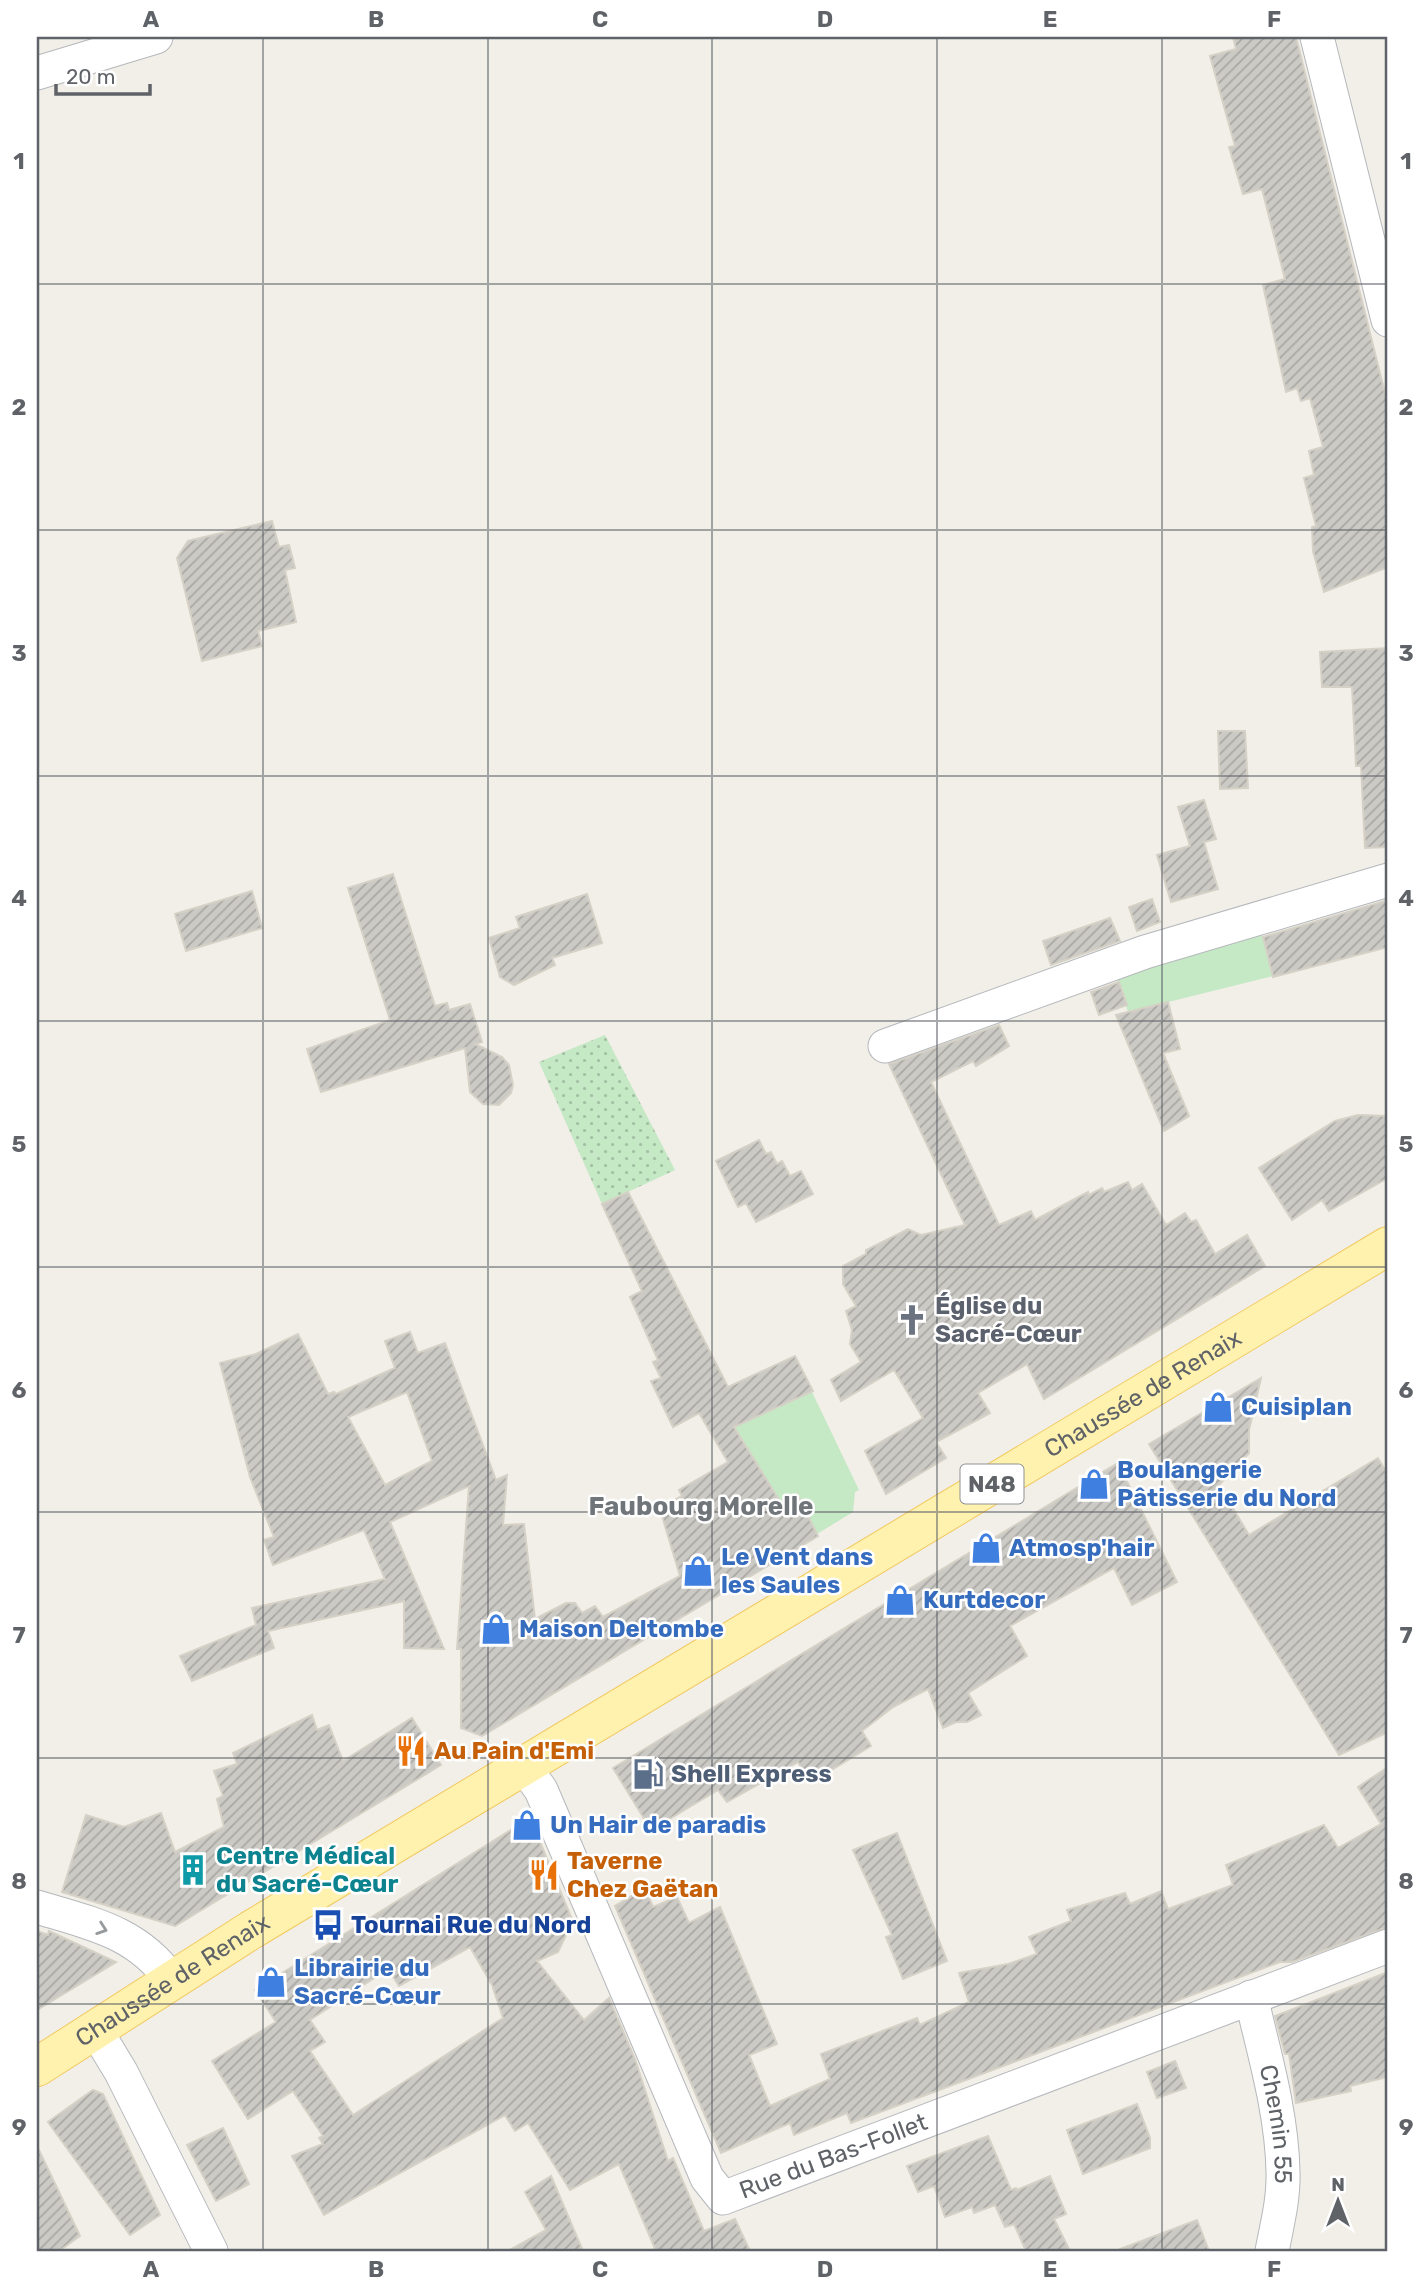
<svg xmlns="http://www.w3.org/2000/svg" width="1425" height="2288" viewBox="0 0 1425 2288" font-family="Rubik,sans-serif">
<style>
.green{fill:#c5e8c5}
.park{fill:url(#park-dots)}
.building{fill:url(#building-hatch);stroke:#d6d1c6;stroke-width:2;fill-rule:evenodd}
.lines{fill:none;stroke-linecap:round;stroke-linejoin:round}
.minor-casing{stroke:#b5b8bc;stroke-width:35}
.primary-casing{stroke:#f2c960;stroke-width:40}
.minor{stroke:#fff;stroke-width:33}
.primary{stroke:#fff2af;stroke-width:38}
.oneway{stroke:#979a9d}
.grid{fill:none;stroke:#5f6368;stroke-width:2;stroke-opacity:0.55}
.labels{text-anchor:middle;stroke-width:5;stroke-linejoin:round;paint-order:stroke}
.shield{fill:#fff;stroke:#8f9295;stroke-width:2}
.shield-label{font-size:23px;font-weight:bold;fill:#5f6368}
.worship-label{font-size:24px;font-weight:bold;fill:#5b616d;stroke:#fff;text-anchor:start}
.street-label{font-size:24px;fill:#5f6368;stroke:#fff}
.shop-label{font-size:24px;font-weight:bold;fill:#366cbe;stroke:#fff;text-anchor:start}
.food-label{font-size:24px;font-weight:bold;fill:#c56008;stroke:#fff;text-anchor:start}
.service-label{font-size:24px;font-weight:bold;fill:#4e5e75;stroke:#fff;text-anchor:start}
.culture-label{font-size:24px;font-weight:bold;fill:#0d838f;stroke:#fff;text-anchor:start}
.transit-label{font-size:24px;font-weight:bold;fill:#164399;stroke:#fff;text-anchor:start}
.neighbourhood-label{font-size:26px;font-weight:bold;fill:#70757a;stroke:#fff}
.neatline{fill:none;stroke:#5f6368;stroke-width:2.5}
.grid-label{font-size:23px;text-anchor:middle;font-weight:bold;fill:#5f6368}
</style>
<defs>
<pattern id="park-dots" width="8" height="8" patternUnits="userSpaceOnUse" patternTransform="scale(1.75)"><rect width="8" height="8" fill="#c5e8c5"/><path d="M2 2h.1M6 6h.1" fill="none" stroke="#a3c0a4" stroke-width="1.8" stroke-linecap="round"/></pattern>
<pattern id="building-hatch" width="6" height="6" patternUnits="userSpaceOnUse" patternTransform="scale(1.75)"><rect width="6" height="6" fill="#cccac5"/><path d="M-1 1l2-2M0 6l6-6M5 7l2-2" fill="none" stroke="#a9a8a4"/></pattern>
</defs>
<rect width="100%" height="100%" fill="#f1efe8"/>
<g class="green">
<polygon points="1261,930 1273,976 1128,1012 1117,979"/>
<polygon points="812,1392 859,1490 855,1492 853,1512 817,1534 797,1495 781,1503 734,1427"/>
</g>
<polygon class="park" points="605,1035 675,1170 602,1204 539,1062"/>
<g class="building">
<polygon points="1233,37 1296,37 1388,405 1388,567 1324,592 1313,551 1312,527 1316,526 1304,478 1314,475 1309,451 1323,447 1310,398 1301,401 1297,388 1286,392 1263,285 1285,279 1262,189 1243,194 1229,147 1235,146 1210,56 1236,49"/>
<polygon points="272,521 279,547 289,545 295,568 285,570 296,622 258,631 262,646 202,661 177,558 188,541"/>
<polygon points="1388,648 1388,847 1365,848 1361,766 1356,766 1352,687 1322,687 1320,652"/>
<polygon points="1218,731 1245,731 1248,788 1220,789"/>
<polygon points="1204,800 1216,839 1204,842 1218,889 1171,902 1157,855 1190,846 1178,807"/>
<polygon points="393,874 435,1006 447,1003 449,1010 470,1004 482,1042 475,1044 502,1057 509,1065 513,1085 511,1093 499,1105 483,1104 470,1092 465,1048 321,1092 307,1049 390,1020 348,888"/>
<polygon points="252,891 262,928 186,951 175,914"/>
<polygon points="587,894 602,943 552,958 555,965 514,985 500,977 489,938 520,928 516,917"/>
<polygon points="1152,899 1160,922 1137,931 1129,907"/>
<polygon points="1388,900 1388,947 1273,977 1263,937"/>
<polygon points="1110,918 1120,941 1051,965 1043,941"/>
<polygon points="1119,982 1127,1005 1099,1015 1091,992"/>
<polygon points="1168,1002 1180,1049 1163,1053 1189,1116 1164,1131 1116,1015"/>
<polygon points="999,1025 1009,1046 976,1066 973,1061 931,1082 999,1225 1031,1211 1035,1220 1088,1192 1089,1195 1102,1188 1104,1192 1128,1182 1132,1190 1142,1184 1166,1225 1185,1213 1191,1222 1196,1220 1215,1254 1247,1235 1265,1266 1044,1399 1027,1364 978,1393 990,1413 936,1442 946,1458 886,1494 865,1451 923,1418 894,1370 841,1401 831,1380 861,1362 850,1344 852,1330 846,1311 856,1306 843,1284 843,1266 866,1254 866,1250 908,1229 921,1235 965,1225 889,1064"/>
<polygon points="1358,1115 1388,1116 1388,1178 1329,1211 1322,1200 1292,1220 1259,1168 1335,1121"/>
<polygon points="759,1140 766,1154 771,1152 777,1164 782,1161 790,1176 801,1171 813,1194 756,1222 746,1203 738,1207 716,1161"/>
<path d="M628,1192L728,1387L795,1356L813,1391L734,1427L781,1503L797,1494L818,1536L482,1736L461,1728V1649H457L469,1486L390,1522L444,1649L404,1648V1601L268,1631L274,1648L192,1681L180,1656L256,1625L252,1608L385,1579L364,1530L273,1565L264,1540L274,1537L250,1477L220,1363L256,1354L298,1334L328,1394L334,1392L336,1394L395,1368L385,1341L410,1332L418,1353L445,1343L496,1480L507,1475L503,1525L524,1524L535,1619L566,1603H575L582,1613L595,1606L603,1617L680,1576L662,1516L671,1513L669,1503L682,1496L679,1490L728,1462L699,1413L673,1427L651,1381L661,1378L653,1362L658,1360L630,1297L642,1291L602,1204ZM407,1392L432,1461L385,1485L348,1417Z"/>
<polygon points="1261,1378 1249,1430 1249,1453 1219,1485 1249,1535 1378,1458 1388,1475 1388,1732 1339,1755 1149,1444"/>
<polygon points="1118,1463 1177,1582 1132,1605 1114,1568 1010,1626 1027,1656 968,1693 981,1715 967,1722 956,1722 943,1728 928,1689 893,1707 862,1731 871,1746 810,1783 798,1762 727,1802 718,1790 651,1830 613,1768"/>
<polygon points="312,1715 317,1730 329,1725 343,1761 412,1718 441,1765 175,1926 62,1892 86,1815 124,1827 161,1813 175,1852 224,1827 217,1799 223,1796 214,1771 237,1764 233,1753"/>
<polygon points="1388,1767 1388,1927 1292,1962 1280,1962 851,2123 847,2113 794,2135 790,2123 721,2153 615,1906 645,1888 653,1907 677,1897 689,1923 720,1907 777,2044 749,2055 770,2106 830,2079 821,2054 917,2018 920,2025 969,2002 959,1973 1008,1964 1037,1954 1029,1937 1071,1921 1067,1910 1125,1893 1130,1904 1161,1891 1168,1909 1233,1885 1226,1865 1324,1825 1338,1848 1381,1824 1358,1787"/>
<path d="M522,1823L533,1825L571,1917L562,1921L567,1933L558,1952L537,1961L584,2020L609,1998L635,2059L668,2161L673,2158L704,2231L735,2219L750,2251H656L619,2164L570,2190L528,2123L515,2131L505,2115L324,2215L292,2156L323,2144L319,2138L323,2136L293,2091L248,2119L212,2061L276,2022L255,1990ZM470,1947L492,1985L503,2018L353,2115L310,2051L325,2042L310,2020L388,1969L399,1986Z"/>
<polygon points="897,1833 947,1961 903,1979 886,1937 892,1935 853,1850"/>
<polygon points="37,1931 48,1935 49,1931 116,1962 37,2010"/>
<polygon points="1388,1972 1388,2077 1350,2086 1351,2091 1296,2103 1289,2054 1285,2054 1275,2016"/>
<polygon points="1175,2061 1186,2088 1157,2098 1147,2072"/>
<polygon points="93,2090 103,2094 160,2215 130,2235 48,2122"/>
<polygon points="1137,2104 1150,2138 1150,2148 1083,2174 1067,2130"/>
<polygon points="223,2128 249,2184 216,2201 187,2145"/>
<polygon points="988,2136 1011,2190 1016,2188 1017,2190 1050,2176 1066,2214 1054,2219 1070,2251 1026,2251 1014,2224 1005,2227 995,2205 974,2213 972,2207 945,2217 934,2186 918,2192 907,2166"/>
<polygon points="37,2146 80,2236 59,2251 37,2251"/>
<polygon points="551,2176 583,2251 508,2251 546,2230 525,2192"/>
<polygon points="1197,2220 1209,2251 1121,2251 1120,2249"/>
</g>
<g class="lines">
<defs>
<g id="minor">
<polyline points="1317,37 1388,320"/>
<polyline points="37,73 156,37"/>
<polyline points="885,1046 1145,952 1388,880"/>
<path id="s1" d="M524,1766L541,1790L707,2178L723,2198L1388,1946"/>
<path d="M37,1907C90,1923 138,1932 171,1980"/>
<path id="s2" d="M1251,1997C1264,2053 1282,2113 1283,2172C1284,2198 1277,2225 1272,2251"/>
<polyline points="95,2029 121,2072 211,2251"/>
</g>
<g id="primary">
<path id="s3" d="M37,2067L251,1930L1388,1246"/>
</g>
</defs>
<use href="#minor" class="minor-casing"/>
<use href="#primary" class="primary-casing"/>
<use href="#minor" class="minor"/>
<use href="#primary" class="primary"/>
</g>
<defs><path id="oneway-chevron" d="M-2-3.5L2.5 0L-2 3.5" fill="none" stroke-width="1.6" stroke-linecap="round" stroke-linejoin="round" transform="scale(1.75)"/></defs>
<use class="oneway" href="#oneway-chevron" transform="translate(102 1929) rotate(19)"/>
<path class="grid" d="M263,37V2251M488,37V2251M712,37V2251M937,37V2251M1162,37V2251M37,284H1388M37,530H1388M37,776H1388M37,1021H1388M37,1267H1388M37,1512H1388M37,1758H1388M37,2004H1388"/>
<defs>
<symbol id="church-bare" viewBox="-9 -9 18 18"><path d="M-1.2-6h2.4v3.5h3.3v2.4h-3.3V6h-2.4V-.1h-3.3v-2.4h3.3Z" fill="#6b7280" stroke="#fff" stroke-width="2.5" paint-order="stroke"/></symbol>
<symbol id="shop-bare" viewBox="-9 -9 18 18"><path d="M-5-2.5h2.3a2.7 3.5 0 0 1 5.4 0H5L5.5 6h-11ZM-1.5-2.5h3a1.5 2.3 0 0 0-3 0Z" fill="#3f7fe0" stroke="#fff" stroke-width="2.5" paint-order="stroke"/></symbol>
<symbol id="restaurant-bare" viewBox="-9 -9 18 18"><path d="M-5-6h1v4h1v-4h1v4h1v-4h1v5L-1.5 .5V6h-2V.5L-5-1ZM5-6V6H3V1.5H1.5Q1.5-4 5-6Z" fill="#e8710a" stroke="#fff" stroke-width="2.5" paint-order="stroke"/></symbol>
<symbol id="fuel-bare" viewBox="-9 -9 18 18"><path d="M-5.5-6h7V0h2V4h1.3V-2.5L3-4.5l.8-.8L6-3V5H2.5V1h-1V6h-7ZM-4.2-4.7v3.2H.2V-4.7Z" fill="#5c6f8a" stroke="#fff" stroke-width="2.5" paint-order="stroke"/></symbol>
<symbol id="building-bare" viewBox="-9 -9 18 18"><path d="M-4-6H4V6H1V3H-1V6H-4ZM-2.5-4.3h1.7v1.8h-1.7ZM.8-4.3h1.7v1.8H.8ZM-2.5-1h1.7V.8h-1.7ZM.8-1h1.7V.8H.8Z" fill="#0f9aa8" stroke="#fff" stroke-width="2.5" paint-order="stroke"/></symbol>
<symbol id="bus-bare" viewBox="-9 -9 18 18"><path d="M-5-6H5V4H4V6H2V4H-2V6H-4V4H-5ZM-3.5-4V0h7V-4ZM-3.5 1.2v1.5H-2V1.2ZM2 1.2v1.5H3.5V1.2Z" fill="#1a4fb4" stroke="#fff" stroke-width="2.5" paint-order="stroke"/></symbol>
</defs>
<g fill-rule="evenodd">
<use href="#church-bare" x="890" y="1298" width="44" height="44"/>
<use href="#shop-bare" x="1196" y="1385" width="44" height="44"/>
<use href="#shop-bare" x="1072" y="1462" width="44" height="44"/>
<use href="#shop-bare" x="964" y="1526" width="44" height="44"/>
<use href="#shop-bare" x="676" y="1549" width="44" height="44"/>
<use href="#shop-bare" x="878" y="1578" width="44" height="44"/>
<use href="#shop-bare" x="474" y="1607" width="44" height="44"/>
<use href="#restaurant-bare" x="389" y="1729" width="44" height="44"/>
<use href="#fuel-bare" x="626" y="1752" width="44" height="44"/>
<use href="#shop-bare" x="505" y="1803" width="44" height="44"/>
<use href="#building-bare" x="171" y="1848" width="44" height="44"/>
<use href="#restaurant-bare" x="522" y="1853" width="44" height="44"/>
<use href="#bus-bare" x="306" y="1903" width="44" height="44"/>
<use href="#shop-bare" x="249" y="1960" width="44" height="44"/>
</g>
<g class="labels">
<rect class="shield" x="960.5" y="1464.5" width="63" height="39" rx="5"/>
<g class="shield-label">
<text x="992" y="1492">N48</text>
</g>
<g class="worship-label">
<text x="935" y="1314">Église du<tspan x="935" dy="28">Sacré-Cœur</tspan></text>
</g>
<g class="street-label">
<text dy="8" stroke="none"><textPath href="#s3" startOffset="1295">Chaussée de Renaix</textPath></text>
<text dy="8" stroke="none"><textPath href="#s3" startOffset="161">Chaussée de Renaix</textPath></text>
<text dy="8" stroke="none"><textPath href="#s2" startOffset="130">Chemin 55</textPath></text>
<text dy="8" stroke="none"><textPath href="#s1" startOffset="595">Rue du Bas-Follet</textPath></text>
</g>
<g class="shop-label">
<text x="1241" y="1415">Cuisiplan</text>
<text x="1117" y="1478">Boulangerie<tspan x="1117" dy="28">Pâtisserie du Nord</tspan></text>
<text x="1009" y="1556">Atmosp'hair</text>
<text x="721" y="1565">Le Vent dans<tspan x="721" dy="28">les Saules</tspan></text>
<text x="923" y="1608">Kurtdecor</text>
<text x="519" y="1637">Maison Deltombe</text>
<text x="550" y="1833">Un Hair de paradis</text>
<text x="294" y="1976">Librairie du<tspan x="294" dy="28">Sacré-Cœur</tspan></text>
</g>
<g class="food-label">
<text x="434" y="1759">Au Pain d'Emi</text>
<text x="567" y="1869">Taverne<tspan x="567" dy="28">Chez Gaëtan</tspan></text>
</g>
<g class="service-label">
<text x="671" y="1782">Shell Express</text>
</g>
<g class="culture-label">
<text x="216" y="1864">Centre Médical<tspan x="216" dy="28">du Sacré-Cœur</tspan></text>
</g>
<g class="transit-label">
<text x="351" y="1933">Tournai Rue du Nord</text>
</g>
<g class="neighbourhood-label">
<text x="701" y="1515">Faubourg Morelle</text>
</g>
</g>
<rect width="1425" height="2288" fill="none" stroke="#ffffff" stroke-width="77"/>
<g transform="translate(1338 2201)" stroke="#ffffff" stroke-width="5" paint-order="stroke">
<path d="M0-5L12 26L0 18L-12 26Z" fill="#5f6368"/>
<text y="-10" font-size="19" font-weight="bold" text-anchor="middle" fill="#5f6368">N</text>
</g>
<path d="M56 84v10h94v-10" fill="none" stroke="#5f6368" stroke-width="3.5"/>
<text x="66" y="84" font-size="21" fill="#5f6368" stroke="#ffffff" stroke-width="5" paint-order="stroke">20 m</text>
<rect x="38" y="38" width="1348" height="2212" class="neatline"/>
<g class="grid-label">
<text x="151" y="27">A</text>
<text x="376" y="27">B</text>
<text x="600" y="27">C</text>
<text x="825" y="27">D</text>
<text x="1050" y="27">E</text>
<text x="1274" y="27">F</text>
<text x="19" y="169">1</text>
<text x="1406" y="169">1</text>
<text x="19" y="415">2</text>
<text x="1406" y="415">2</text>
<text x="19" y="661">3</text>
<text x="1406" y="661">3</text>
<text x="19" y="906">4</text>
<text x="1406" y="906">4</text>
<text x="19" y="1152">5</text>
<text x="1406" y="1152">5</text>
<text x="19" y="1398">6</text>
<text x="1406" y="1398">6</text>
<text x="19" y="1643">7</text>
<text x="1406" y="1643">7</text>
<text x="19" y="1889">8</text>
<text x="1406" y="1889">8</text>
<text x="19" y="2135">9</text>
<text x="1406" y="2135">9</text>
<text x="151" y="2277">A</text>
<text x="376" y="2277">B</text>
<text x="600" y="2277">C</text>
<text x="825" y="2277">D</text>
<text x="1050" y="2277">E</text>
<text x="1274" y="2277">F</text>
</g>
</svg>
